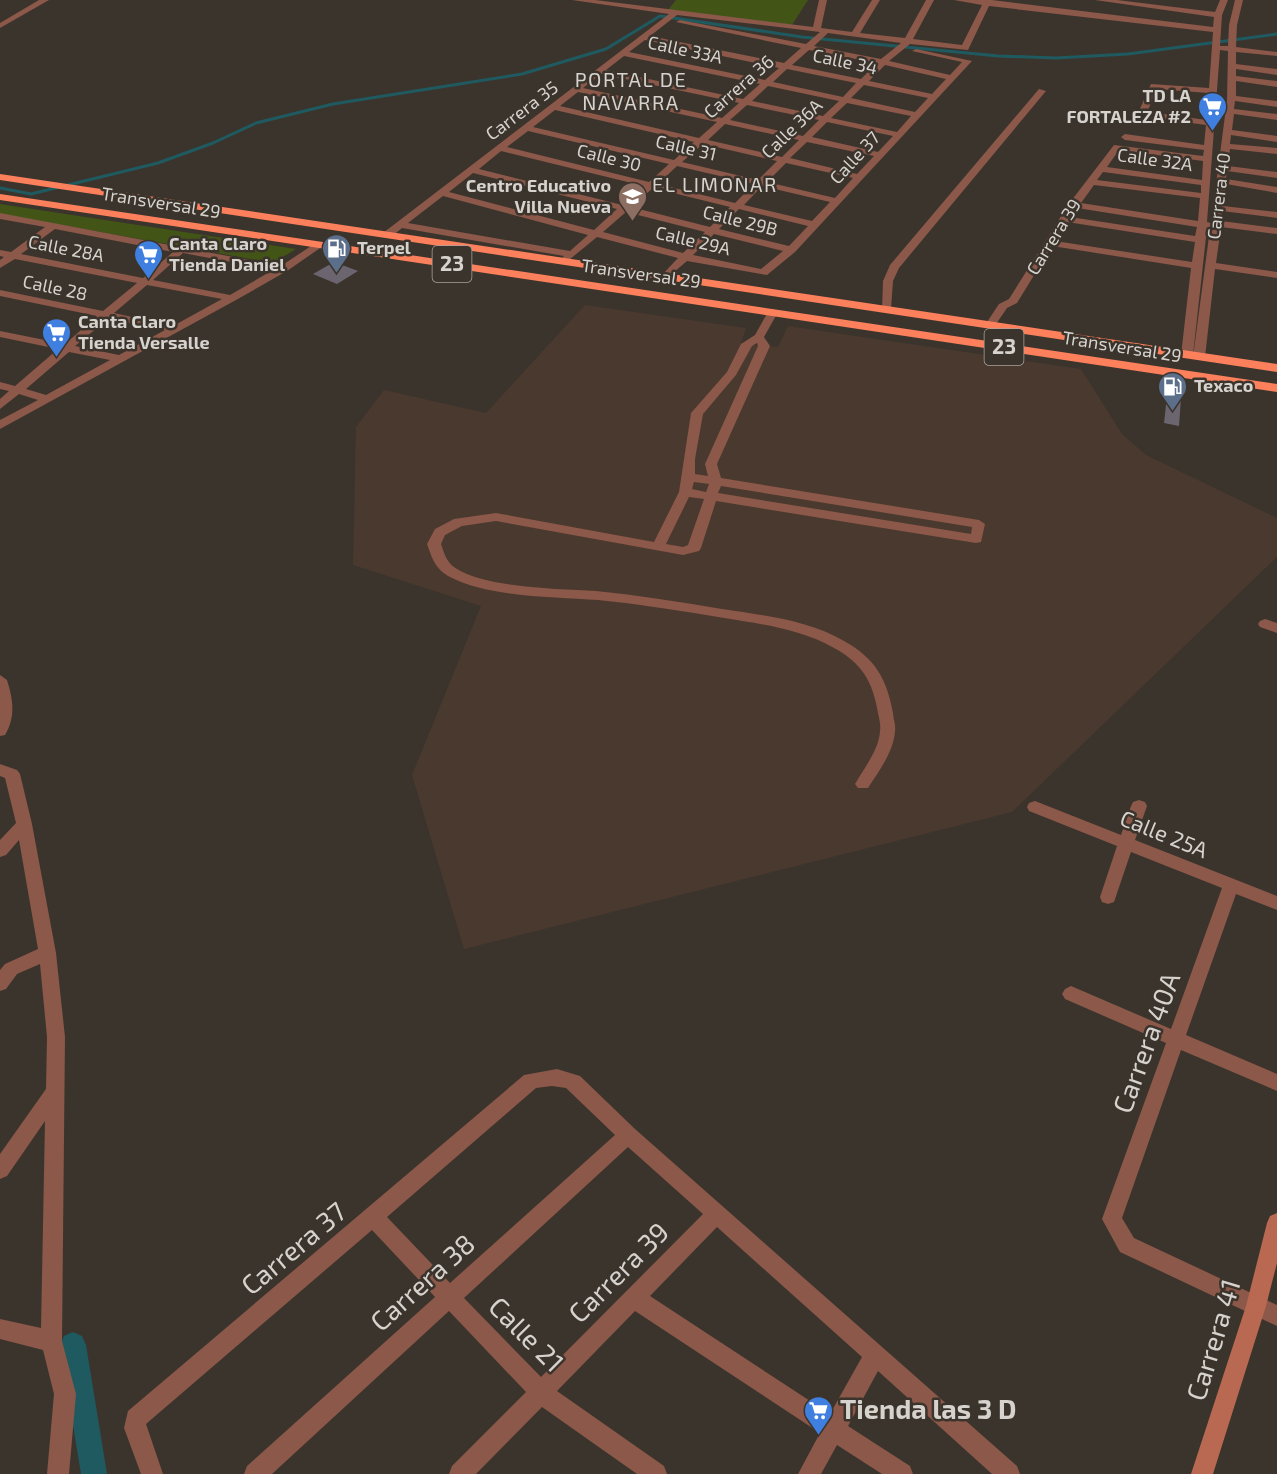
<svg xmlns="http://www.w3.org/2000/svg" width="1277" height="1474" viewBox="0 0 1277 1474" font-family="'Exo 2',sans-serif">
<style>
.industrial{fill:#4a392e}
.green{fill:#425517}
.lines{fill:none;stroke-linecap:round;stroke-linejoin:round}
.stream{stroke:#1f5a60;stroke-width:3}
.canal{fill:#1f5a60;fill-rule:evenodd}
.building{fill:#6a656f}
.street{fill:#8b5849;fill-rule:evenodd}
.secondary{fill:#b96951;fill-rule:evenodd}
.highway{fill:#fd805c;fill-rule:evenodd}
.labels{text-anchor:middle;stroke-width:5;stroke-linejoin:round;paint-order:stroke}
.far-street-label{font-size:18px;fill:#d6d2cd;stroke:#3b342c}
.far-poi-label{font-size:18px;font-weight:bold;fill:#d6d2cd;stroke:#3b342c;text-anchor:start}
.far-neighbourhood-label{font-size:20px;letter-spacing:1.5px;fill:#d6d2cd;stroke:#3b342c}
.shield{fill:#3b342c;stroke:#a8a39d;stroke-width:1.5}
.shield-label{font-size:21px;font-weight:bold;fill:#d6d2cd}
.street-label{font-size:22px;fill:#d6d2cd;stroke:#3b342c}
.near-street-label{font-size:27px;fill:#d6d2cd;stroke:#3b342c}
.near-poi-label{font-size:27px;font-weight:bold;fill:#d6d2cd;stroke:#3b342c;text-anchor:start}
</style>
<rect width="100%" height="100%" fill="#3b342c"/>
<polygon class="industrial" points="585,305 746,328 741,343 778,347 788,326 1081,369 1122,434 1146,455 1277,518 1277,557 1012,812 464,949 412,775 481,606 353,565 356,427 384,390 486,413"/>
<g class="green">
<polygon points="676,0 808,0 792,25 668,10"/>
<polygon points="0,204 296,249 273,263 0,214"/>
</g>
<g class="lines">
<polyline class="stream" points="0,188 31,194 158,163 213,143 256,123 333,104 522,74 606,49 660,16 802,37 998,56 1056,58 1128,54 1277,34"/>
<polygon class="canal" points="73,1332 82,1336 86,1345 107,1474 81,1474 60,1345 64,1336"/>
</g>
<g class="building">
<polygon points="334,262 358,271 337,284 313,274"/>
<polygon points="1167,396 1181,398 1179,426 1164,423"/>
</g>
<g class="lines">
<g class="street">
<polygon points="39,0 49,0 0,28 0,23"/>
<path d="M572,0H595L813,27L819,0H827L821,28L852,32L872,0H880L860,33L905,38L926,0H934L913,39L962,45L982,5L954,0H992L1213,27L1214,17L1095,0H1117L1215,12L1220,0H1228L1222,15L1220,46H1228L1229,25L1235,0H1243L1237,25L1236,47L1277,52V56L1236,52V64L1277,69V75L1236,69V76L1277,81V87L1236,81V96L1277,101V107L1235,101L1234,109L1277,114V120L1234,114L1232,130L1277,136V142L1231,135L1230,144L1277,148V154L1230,149L1228,166L1277,172V178L1227,171L1226,179L1277,187V193L1226,184L1223,206L1277,212V218L1222,211L1221,221L1277,228V234L1221,227L1216,263L1277,272V278L1215,269L1205,357L1199,360L1193,357L1210,229L1207,228L1193,355L1187,358L1181,355L1191,268L1052,246L1017,303L1007,308L994,327H986L985,325L999,304L1009,299L1068,205L1114,145L1203,156L1204,150L1125,140L1121,137L1125,134L1204,145L1206,125L1147,117L1139,111L1151,84L1209,88L1213,32L989,6L968,50L910,44L889,61L950,75L962,62L912,51L916,49L972,61L795,252L767,275L687,261L667,278L662,275L678,258L597,237L564,264L559,261L564,256L402,228L391,237H383V233L669,14ZM677,15L820,32L806,44L680,20L676,22L801,48L784,63L650,36ZM828,33L901,43L881,59L814,46ZM645,40L779,68L765,80L629,52ZM809,50L877,63L861,79L792,65ZM1220,50L1228,51L1227,100L1211,223L1207,222ZM624,56L760,84L743,99L606,70ZM885,65L946,79L932,94L869,81ZM787,69L856,83L843,97L773,82ZM601,74L739,103L722,118L583,88ZM864,85L928,98L915,112L851,98ZM768,86L839,101L823,116L752,101ZM1157,89L1208,93L1206,120L1150,112L1148,110ZM578,92L717,122L699,138L560,106ZM847,103L911,116L897,132L831,118ZM747,105L819,120L803,136L730,120ZM555,110L694,142L674,160L533,127ZM827,122L893,136L878,152L812,137ZM725,124L799,140L782,157L708,140ZM528,131L669,164L649,182L507,147ZM807,142L874,156L857,174L790,158ZM703,144L777,161L758,180L682,162ZM1119,150L1203,161L1202,180L1107,167ZM501,151L644,186L622,205L479,169ZM786,163L853,178L835,198L767,182ZM677,166L754,184L735,203L658,184ZM1103,172L1201,185V193L1097,180ZM473,173L617,209L594,230L449,192ZM1094,185L1200,198L1198,221L1081,203ZM762,186L830,202L812,221L744,205ZM653,188L730,207L710,227L631,207ZM443,196L588,235L570,251L408,223ZM1077,208L1197,227L1195,236L1070,217ZM739,209L808,226L789,246L719,229ZM626,212L705,232L683,253L603,232ZM1067,222L1195,242L1192,262L1055,241ZM714,234L783,251L761,269L693,255Z"/>
<polygon points="1039,89 1046,91 899,268 893,281 891,309 890,311 882,311 883,281 890,265"/>
<path d="M0,213L281,266L314,244L323,246L287,271L236,300L0,429V420L38,400L19,394L0,409V399L9,391L0,389V382L15,386L58,349L0,337V331L65,344L97,316L0,296V290L103,311L137,283L15,259L0,268V260L4,257L0,256V250L11,252L45,227L0,219ZM55,229L173,252L143,278L21,254ZM183,253L273,270L230,295L153,280ZM147,285L222,299L173,326L114,313ZM108,319L165,330L119,355L75,346ZM69,352L110,360L46,395L26,389Z"/>
<path d="M773,309L778,312L764,337L770,346L717,464L721,478L979,520L985,524L981,542L976,543L716,501L701,548L699,551L683,555L496,521L462,526L445,535L441,544C445,556 447,563 457,569C487,588 560,589 596,591C638,595 680,602 722,609C762,615 808,620 844,641C875,658 887,679 893,713C893,718 896,725 895,731C894,751 879,771 868,788H858L855,784C864,768 879,750 880,731C881,725 879,718 878,713C873,682 862,663 834,648C801,629 761,624 724,618C682,611 640,604 598,600C554,597 488,597 450,577C435,569 432,558 427,544L435,529L454,519L496,513L654,542L679,492L691,413L727,372L741,344L755,335L769,310ZM757,343L758,346L705,464L708,476L695,474V459L703,414L736,375L752,346ZM694,482L709,484L706,492L692,489ZM721,486L972,527L971,534L718,493ZM689,497L704,499L688,545L683,547L666,544Z"/>
<polygon points="1265,619 1277,623 1277,633 1260,627 1258,624 1260,621"/>
<path d="M0,675L7,680C13,700 16,716 5,735L0,736Z"/>
<polygon points="0,764 17,770 20,774 32,824 56,953 65,1037 62,1341 76,1394 69,1474 47,1474 54,1394 43,1350 0,1339 0,1319 41,1328 45,1121 7,1176 0,1179 0,1154 46,1089 47,1037 40,964 17,974 6,989 0,991 0,970 5,964 38,949 19,840 6,855 0,857 0,840 16,823 5,778 0,776"/>
<polygon points="1139,800 1145,802 1147,806 1135,840 1277,896 1277,910 1236,894 1186,1035 1277,1074 1277,1091 1181,1050 1122,1218 1134,1238 1277,1305 1277,1326 1120,1252 1102,1219 1166,1043 1065,999 1062,994 1065,989 1071,986 1171,1029 1222,888 1131,852 1114,902 1108,904 1102,902 1100,897 1117,846 1029,811 1027,807 1029,803 1035,801 1121,835 1131,806 1133,802"/>
<path d="M557,1069L580,1076L635,1129L1017,1466L1020,1474H992L878,1371L848,1426L910,1466L913,1474H882L837,1445L821,1474H798L820,1433L635,1311L557,1391L664,1466L667,1474H637L542,1407L476,1474H449L452,1466L526,1392L449,1311L272,1474H244L247,1466L435,1297L372,1230L146,1424L163,1474H141L124,1428L128,1411L524,1075ZM552,1086L566,1088L615,1135L450,1283L387,1217L536,1088ZM628,1147L703,1214L541,1377L464,1298ZM717,1227L862,1357L830,1414L650,1296Z"/>
</g>
<polygon class="secondary" points="1277,1213 1277,1263 1266,1306 1213,1474 1191,1474 1246,1306 1267,1223 1270,1216"/>
<g class="highway">
<polygon points="0,174 1277,364 1277,372 0,180"/>
<polygon points="0,194 1277,384 1277,392 0,200"/>
</g>
</g>
<defs>
<symbol id="supermarket-pin" viewBox="-11 -11 22 30"><path d="M0 17L-7.5 6A9.5 9.5 0 1 1 7.5 6Z" fill="#3f7fe0" stroke="#3b342c"/><path d="M-6-5.5h2.5l.6 2H6L4.5 2H-2.5L-4.4-4H-6ZM-1.5 3.2a1.3 1.3 0 1 0 .1 0ZM3 3.2a1.3 1.3 0 1 0 .1 0Z" fill="#fff"/></symbol>
<symbol id="school-pin" viewBox="-11 -11 22 30"><path d="M0 17L-7.5 6A9.5 9.5 0 1 1 7.5 6Z" fill="#8d6e63" stroke="#3b342c"/><path d="M0-5L7-2L0 1L-7-2ZM-4 1L0 2.5L4 1V4Q0 6-4 4Z" fill="#fff"/></symbol>
<symbol id="fuel-pin" viewBox="-11 -11 22 30"><path d="M0 17L-7.5 6A9.5 9.5 0 1 1 7.5 6Z" fill="#5c6f8a" stroke="#3b342c"/><path d="M-5.5-6h7V0h2V4h1.3V-2.5L3-4.5l.8-.8L6-3V5H2.5V1h-1V6h-7ZM-4.2-4.7v3.2H.2V-4.7Z" fill="#fff"/></symbol>
</defs>
<g fill-rule="evenodd">
<use href="#supermarket-pin" x="1196" y="90" width="33" height="45"/>
<use href="#school-pin" x="616" y="180" width="33" height="45"/>
<use href="#fuel-pin" x="320" y="232" width="33" height="45"/>
<use href="#supermarket-pin" x="132" y="238" width="33" height="45"/>
<use href="#supermarket-pin" x="40" y="316" width="33" height="45"/>
<use href="#fuel-pin" x="1156" y="370" width="33" height="45"/>
<use href="#supermarket-pin" x="802" y="1394" width="33" height="45"/>
</g>
<g class="labels">
<g class="far-street-label">
<text transform="translate(685 50) rotate(12)" y="6">Calle 33A</text>
<text transform="translate(845 62) rotate(12)" y="6">Calle 34</text>
<text transform="translate(739 87) rotate(-41)" y="6">Carrera 36</text>
<text transform="translate(522 111) rotate(-37)" y="6">Carrera 35</text>
<text transform="translate(792 129) rotate(-44)" y="6">Calle 36A</text>
<text transform="translate(686 148) rotate(13)" y="6">Calle 31</text>
<text transform="translate(609 158) rotate(14)" y="6">Calle 30</text>
<text transform="translate(855 158) rotate(-47)" y="6">Calle 37</text>
<text transform="translate(1155 160) rotate(8)" y="6">Calle 32A</text>
<text transform="translate(1219 196) rotate(-83)" y="6">Carrera 40</text>
<text transform="translate(161 203) rotate(9)" y="6">Transversal 29</text>
<text transform="translate(740 221) rotate(14)" y="6">Calle 29B</text>
<text transform="translate(1054 237) rotate(-58)" y="6">Carrera 39</text>
<text transform="translate(693 241) rotate(13)" y="6">Calle 29A</text>
<text transform="translate(66 249) rotate(11)" y="6">Calle 28A</text>
<text transform="translate(641 274) rotate(8)" y="6">Transversal 29</text>
<text transform="translate(55 288) rotate(12)" y="6">Calle 28</text>
<text transform="translate(1122 347) rotate(9)" y="6">Transversal 29</text>
</g>
<g class="far-poi-label">
<text x="1191" y="102" text-anchor="end">TD LA<tspan x="1191" dy="21">FORTALEZA #2</tspan></text>
<text x="611" y="192" text-anchor="end">Centro Educativo<tspan x="611" dy="21">Villa Nueva</tspan></text>
<text x="169" y="250">Canta Claro<tspan x="169" dy="21">Tienda Daniel</tspan></text>
<text x="357" y="254">Terpel</text>
<text x="78" y="328">Canta Claro<tspan x="78" dy="21">Tienda Versalle</tspan></text>
<text x="1194" y="392">Texaco</text>
</g>
<g class="far-neighbourhood-label">
<text x="631" y="87">PORTAL DE<tspan x="631" dy="23">NAVARRA</tspan></text>
<text x="715" y="192">EL LIMONAR</text>
</g>
<g class="shield">
<rect x="432.5" y="246" width="39" height="36" rx="4.5"/>
<rect x="984.5" y="329" width="39" height="36" rx="4.5"/>
</g>
<g class="shield-label">
<text x="452" y="271">23</text>
<text x="1004" y="354">23</text>
</g>
<g class="street-label">
<text transform="translate(1164 834) rotate(22)" y="8">Calle 25A</text>
</g>
<g class="near-street-label">
<text transform="translate(1147 1043) rotate(-70)" y="9">Carrera 40A</text>
<text transform="translate(294 1249) rotate(-40)" y="9">Carrera 37</text>
<text transform="translate(619 1273) rotate(-45)" y="9">Carrera 39</text>
<text transform="translate(423 1283) rotate(-42)" y="9">Carrera 38</text>
<text transform="translate(526 1335) rotate(45)" y="9">Calle 21</text>
<text transform="translate(1214 1340) rotate(-73)" y="9">Carrera 41</text>
</g>
<g class="near-poi-label">
<text x="840" y="1419">Tienda las 3 D</text>
</g>
</g>
</svg>
